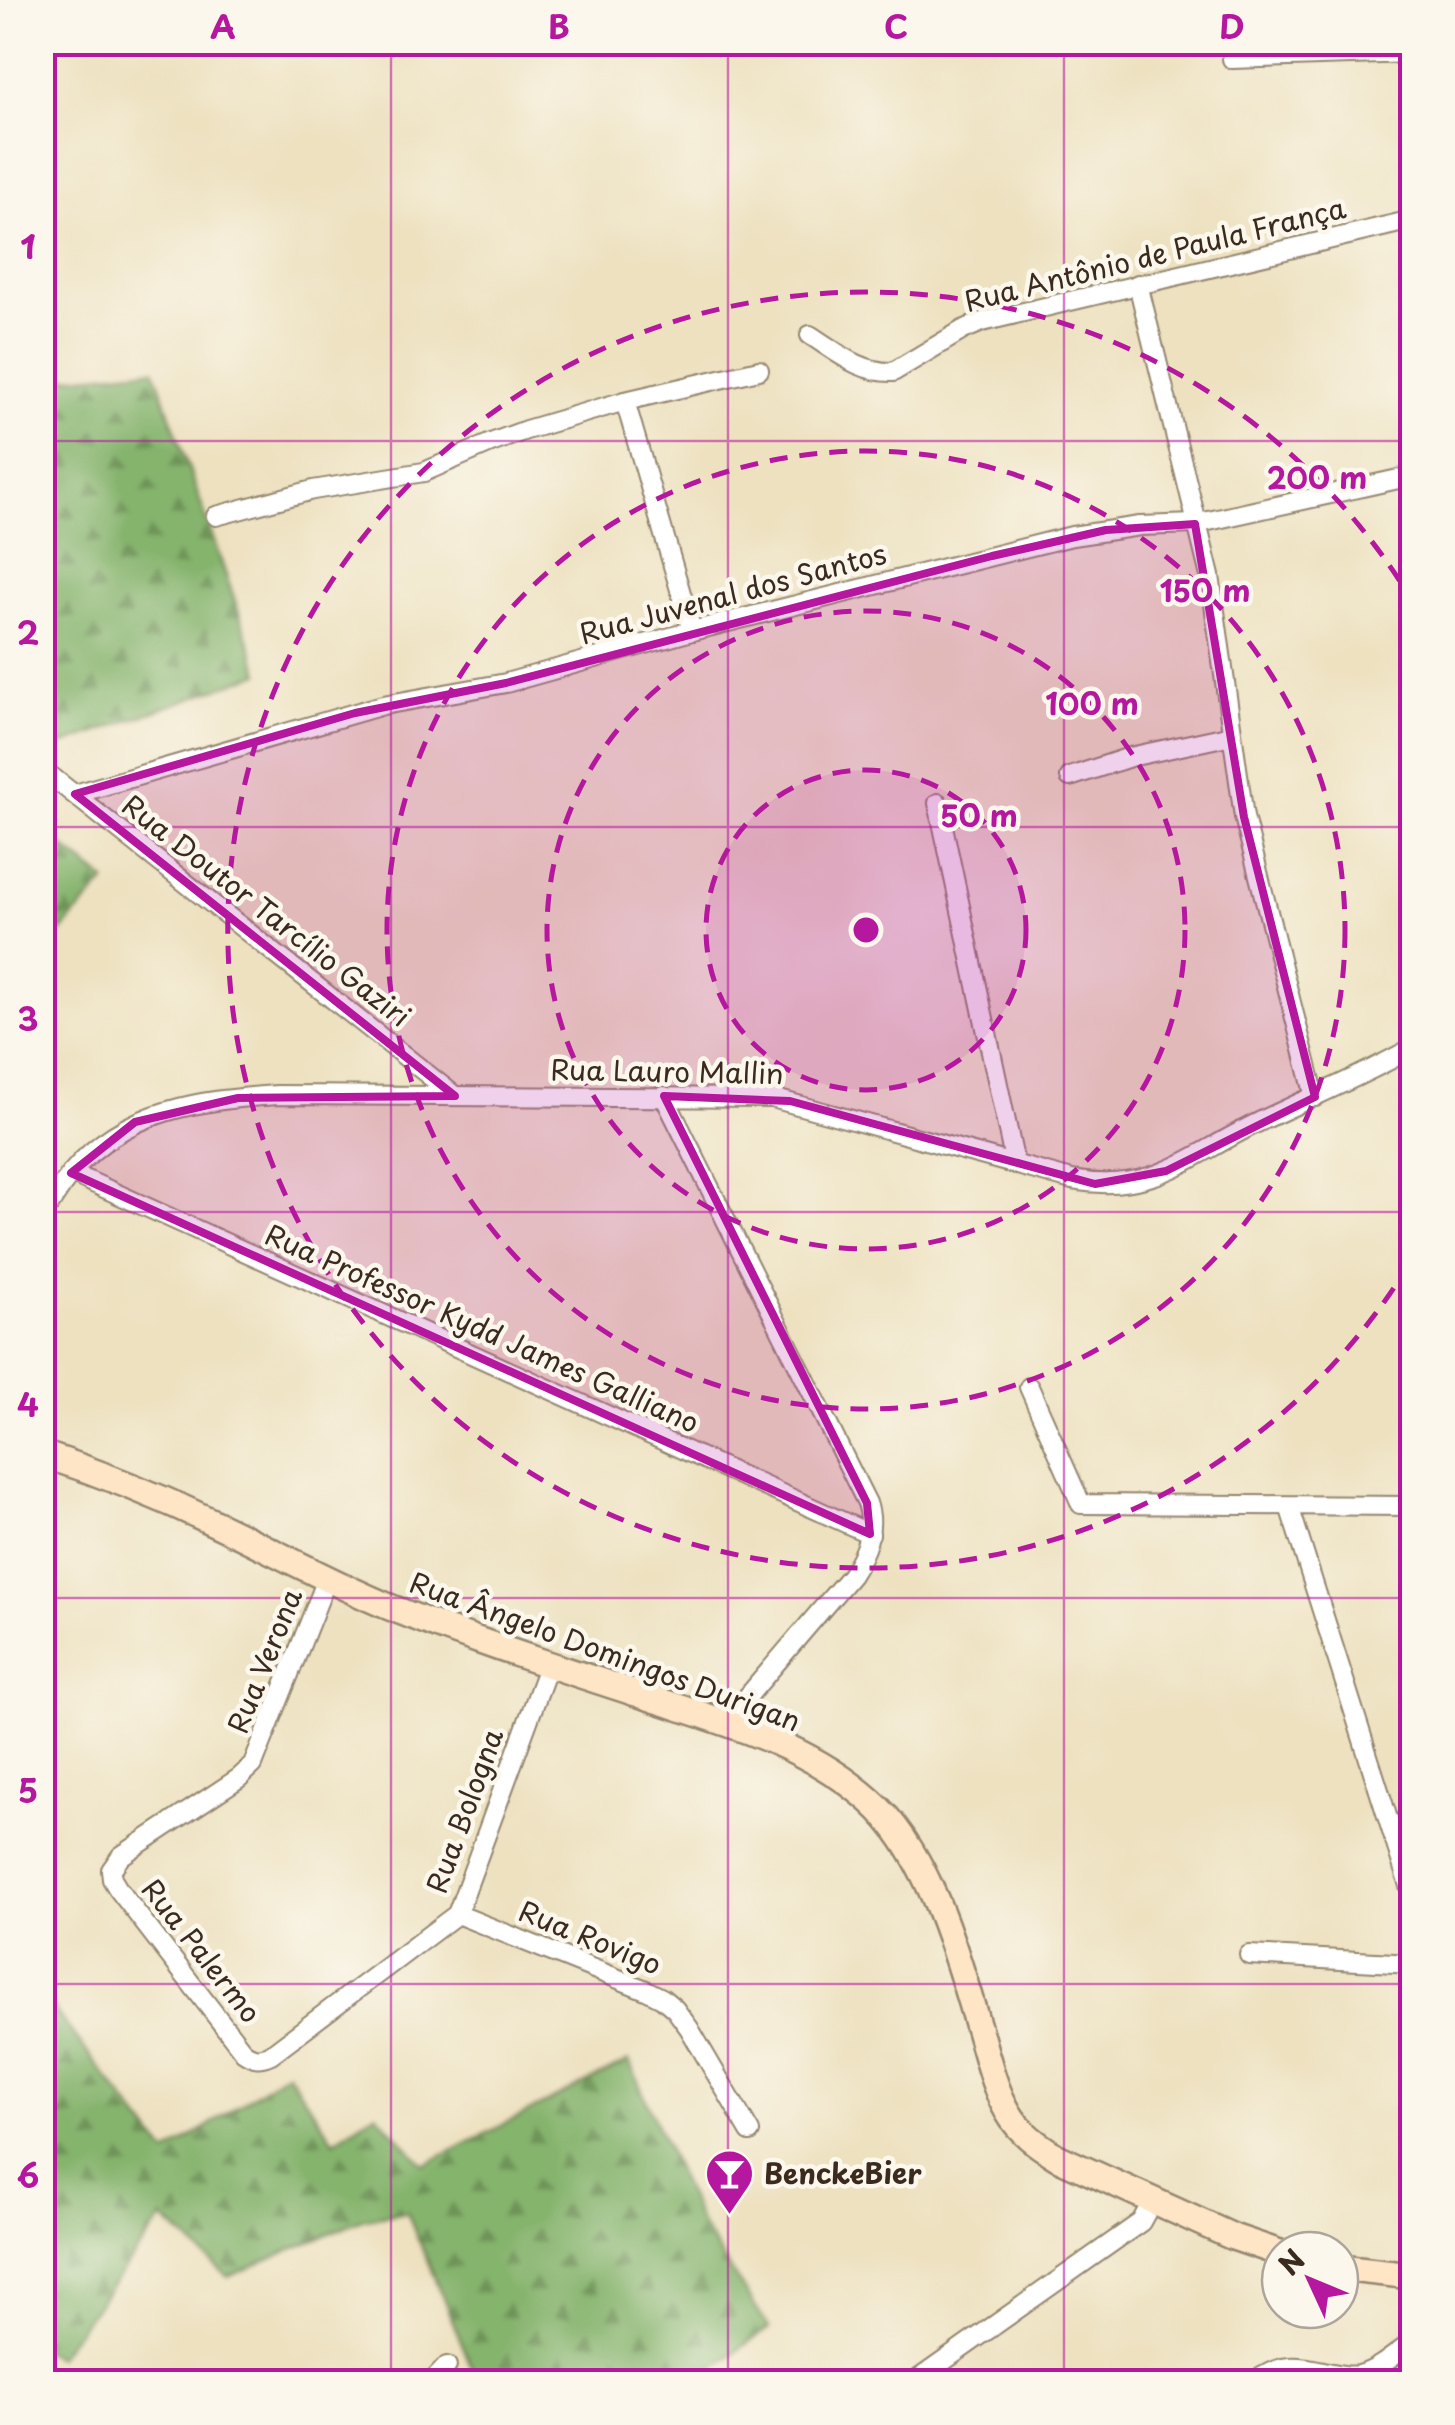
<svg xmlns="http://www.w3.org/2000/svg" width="1455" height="2425" viewBox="0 0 1455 2425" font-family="'Playpen Sans',sans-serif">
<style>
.forest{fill:url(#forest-firs);stroke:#606f46;stroke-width:2.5}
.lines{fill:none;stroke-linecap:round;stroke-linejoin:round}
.street-casing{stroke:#94866f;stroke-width:22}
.secondary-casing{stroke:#94866f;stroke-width:30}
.street{stroke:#fff;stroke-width:18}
.secondary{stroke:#fde5c5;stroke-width:25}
.marked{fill:#b5179e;fill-opacity:0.2;stroke:#b5179e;stroke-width:8;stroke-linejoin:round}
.grid{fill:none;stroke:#b5179e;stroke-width:2.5;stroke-opacity:0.55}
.ring{fill:none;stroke:#b5179e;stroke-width:5;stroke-dasharray:18 12}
.labels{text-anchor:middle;stroke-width:9;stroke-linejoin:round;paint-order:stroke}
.street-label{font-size:28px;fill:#3b2a1e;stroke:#fbf7ec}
.poi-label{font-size:28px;font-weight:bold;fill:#3b2a1e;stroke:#fbf7ec;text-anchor:start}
.centre{fill:#b5179e;stroke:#fbf7ec;stroke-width:5}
.ring-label{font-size:30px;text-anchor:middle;font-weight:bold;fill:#b5179e;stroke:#fbf7ec;stroke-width:9;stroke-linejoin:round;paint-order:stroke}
.neatline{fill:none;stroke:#b5179e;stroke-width:4}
.grid-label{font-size:32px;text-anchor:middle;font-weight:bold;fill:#b5179e}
</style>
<defs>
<pattern id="forest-firs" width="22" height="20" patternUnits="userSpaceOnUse" patternTransform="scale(2.5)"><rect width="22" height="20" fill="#85b46d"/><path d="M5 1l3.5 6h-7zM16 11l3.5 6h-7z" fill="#6e9359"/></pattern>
</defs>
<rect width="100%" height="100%" fill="#fbf7ec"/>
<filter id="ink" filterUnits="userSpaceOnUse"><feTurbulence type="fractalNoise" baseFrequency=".01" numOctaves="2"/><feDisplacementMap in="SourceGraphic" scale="20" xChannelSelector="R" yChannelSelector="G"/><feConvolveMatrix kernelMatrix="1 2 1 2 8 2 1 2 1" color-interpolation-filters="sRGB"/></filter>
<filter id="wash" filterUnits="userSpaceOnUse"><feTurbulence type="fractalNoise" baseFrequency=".0048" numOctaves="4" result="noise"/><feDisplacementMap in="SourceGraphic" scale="40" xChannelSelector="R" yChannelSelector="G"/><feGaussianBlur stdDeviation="2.25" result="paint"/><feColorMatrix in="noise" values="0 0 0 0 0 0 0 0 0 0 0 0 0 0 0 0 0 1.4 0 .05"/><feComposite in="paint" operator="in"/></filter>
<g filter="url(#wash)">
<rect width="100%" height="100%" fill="#ede1c0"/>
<g class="forest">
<polygon points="154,369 260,673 59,746 42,733 43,380"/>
<polygon points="43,831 106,881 43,952"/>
<polygon points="43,1996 167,2154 287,2072 334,2141 376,2113 424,2165 629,2061 700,2224 769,2328 693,2382 478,2382 407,2212 362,2219 228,2277 163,2218 57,2357 42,2350"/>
</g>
</g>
<g filter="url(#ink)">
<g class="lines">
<defs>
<g id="street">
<polyline points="1232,59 1412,53"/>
<polyline points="1138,284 1210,576 1244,817 1315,1097"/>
<path d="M810,335C837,352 860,373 893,372L963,330L982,322L1412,220"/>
<polyline points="625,401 692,631"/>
<polyline points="216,516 313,490 424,472 491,443 526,430 625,401 759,370"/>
<polyline points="42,769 455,1096"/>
<polyline points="1070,777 1130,757 1232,735"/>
<polyline points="75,794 383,705 506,683 692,631 1072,536 1140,526 1195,524 1412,476"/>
<polyline points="938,803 1015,1164"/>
<path d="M664,1096L867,1503C876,1529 865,1553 851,1575L725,1723"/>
<polyline points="71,1173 870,1534"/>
<path d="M42,1215C53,1200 62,1184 73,1171C125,1109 201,1100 277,1095L772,1098L1072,1180C1154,1195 1190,1155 1259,1122C1311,1097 1363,1076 1412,1048"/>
<polyline points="1029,1387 1081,1504 1412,1506"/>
<polyline points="1289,1506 1412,1895"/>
<path d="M327,1579L253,1765L239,1778L121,1856L111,1870L112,1879L118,1889L244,2052C254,2059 260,2059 271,2054L457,1914L549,1664"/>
<polyline points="457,1914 646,1990 662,1998 675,2009 689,2028 750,2132"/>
<polyline points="1249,1955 1412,1964"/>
<polyline points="432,2382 447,2366"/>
<polyline points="914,2382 1141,2222 1152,2202"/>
<path d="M1254,2382C1281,2362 1297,2365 1328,2372C1338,2374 1348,2377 1359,2375C1377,2371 1397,2353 1412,2342"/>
</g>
<g id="secondary">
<path d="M42,1454C107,1475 170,1501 231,1531C283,1556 334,1584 387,1606C473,1641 563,1669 651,1698C732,1725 816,1747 879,1809C932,1863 957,1956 978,2027C987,2056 993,2086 1008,2112C1020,2133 1038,2145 1057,2157L1233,2237L1280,2253"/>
<polyline points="1340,2268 1412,2276"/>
</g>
</defs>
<use href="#street" class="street-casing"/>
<use href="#secondary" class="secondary-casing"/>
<use href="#street" class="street"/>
<use href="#secondary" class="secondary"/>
</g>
</g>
<path class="marked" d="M1195,524L1244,817L1315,1097L1166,1171L1095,1184L790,1101L664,1096L867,1503L870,1534L71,1173L135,1122L238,1098L455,1096L75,794L355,713L506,683L992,556L1106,530Z"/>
<path class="grid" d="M391,42V2382M728,42V2382M1064,42V2382M42,441H1412M42,827H1412M42,1212H1412M42,1598H1412M42,1984H1412"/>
<circle cx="866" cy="930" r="160" fill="#b5179e" fill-opacity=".12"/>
<g class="ring">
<circle cx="866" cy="930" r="160"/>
<circle cx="866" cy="930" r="319"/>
<circle cx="866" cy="930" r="479"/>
<path d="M1410 1263A638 638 0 1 1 1410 597"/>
</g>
<defs>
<symbol id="bar-pin" viewBox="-11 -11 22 30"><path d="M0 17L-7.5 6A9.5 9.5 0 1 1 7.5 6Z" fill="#b5179e" stroke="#fbf7ec"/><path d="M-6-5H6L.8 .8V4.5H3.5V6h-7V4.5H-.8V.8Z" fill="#fff"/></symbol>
</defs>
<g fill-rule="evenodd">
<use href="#bar-pin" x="702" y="2146" width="55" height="75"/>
</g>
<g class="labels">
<g class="street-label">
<text transform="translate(1155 255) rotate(-14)" y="10">Rua Antônio de Paula França</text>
<text transform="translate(733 594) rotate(-15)" y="10">Rua Juvenal dos Santos</text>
<text transform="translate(266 911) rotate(38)" y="10">Rua Doutor Tarcílio Gaziri</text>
<text transform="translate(667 1072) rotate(1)" y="10">Rua Lauro Mallin</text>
<text transform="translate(482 1329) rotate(24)" y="10">Rua Professor Kydd James Galliano</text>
<text transform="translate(605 1652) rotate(20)" y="10">Rua Ângelo Domingos Durigan</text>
<text transform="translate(265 1661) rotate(-68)" y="10">Rua Verona</text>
<text transform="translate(465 1811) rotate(-70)" y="10">Rua Bologna</text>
<text transform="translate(590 1938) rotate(22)" y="10">Rua Rovigo</text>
<text transform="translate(201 1951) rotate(52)" y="10">Rua Palermo</text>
</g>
<g class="poi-label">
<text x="764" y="2184">BenckeBier</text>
</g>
</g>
<circle cx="866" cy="930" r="15" class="centre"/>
<g class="ring-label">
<text x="1317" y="489">200 m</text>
<text x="1205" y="602">150 m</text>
<text x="1092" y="715">100 m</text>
<text x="979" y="827">50 m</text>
</g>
<rect width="1455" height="2425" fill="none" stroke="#fbf7ec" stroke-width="110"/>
<g transform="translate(1310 2280) rotate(314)"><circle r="48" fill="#fbf7ec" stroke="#aea59a" stroke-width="2.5"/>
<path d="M0-8L18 38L0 25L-18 38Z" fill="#b5179e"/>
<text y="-15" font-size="28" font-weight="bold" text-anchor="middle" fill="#3b2a1e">N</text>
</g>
<rect x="55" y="55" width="1345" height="2315" class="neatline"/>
<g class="grid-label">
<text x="223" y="39">A</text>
<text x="559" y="39">B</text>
<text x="896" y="39">C</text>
<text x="1232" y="39">D</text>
<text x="28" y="259">1</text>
<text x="28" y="645">2</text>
<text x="28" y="1031">3</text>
<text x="28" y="1417">4</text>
<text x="28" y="1803">5</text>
<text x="28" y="2188">6</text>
</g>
</svg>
